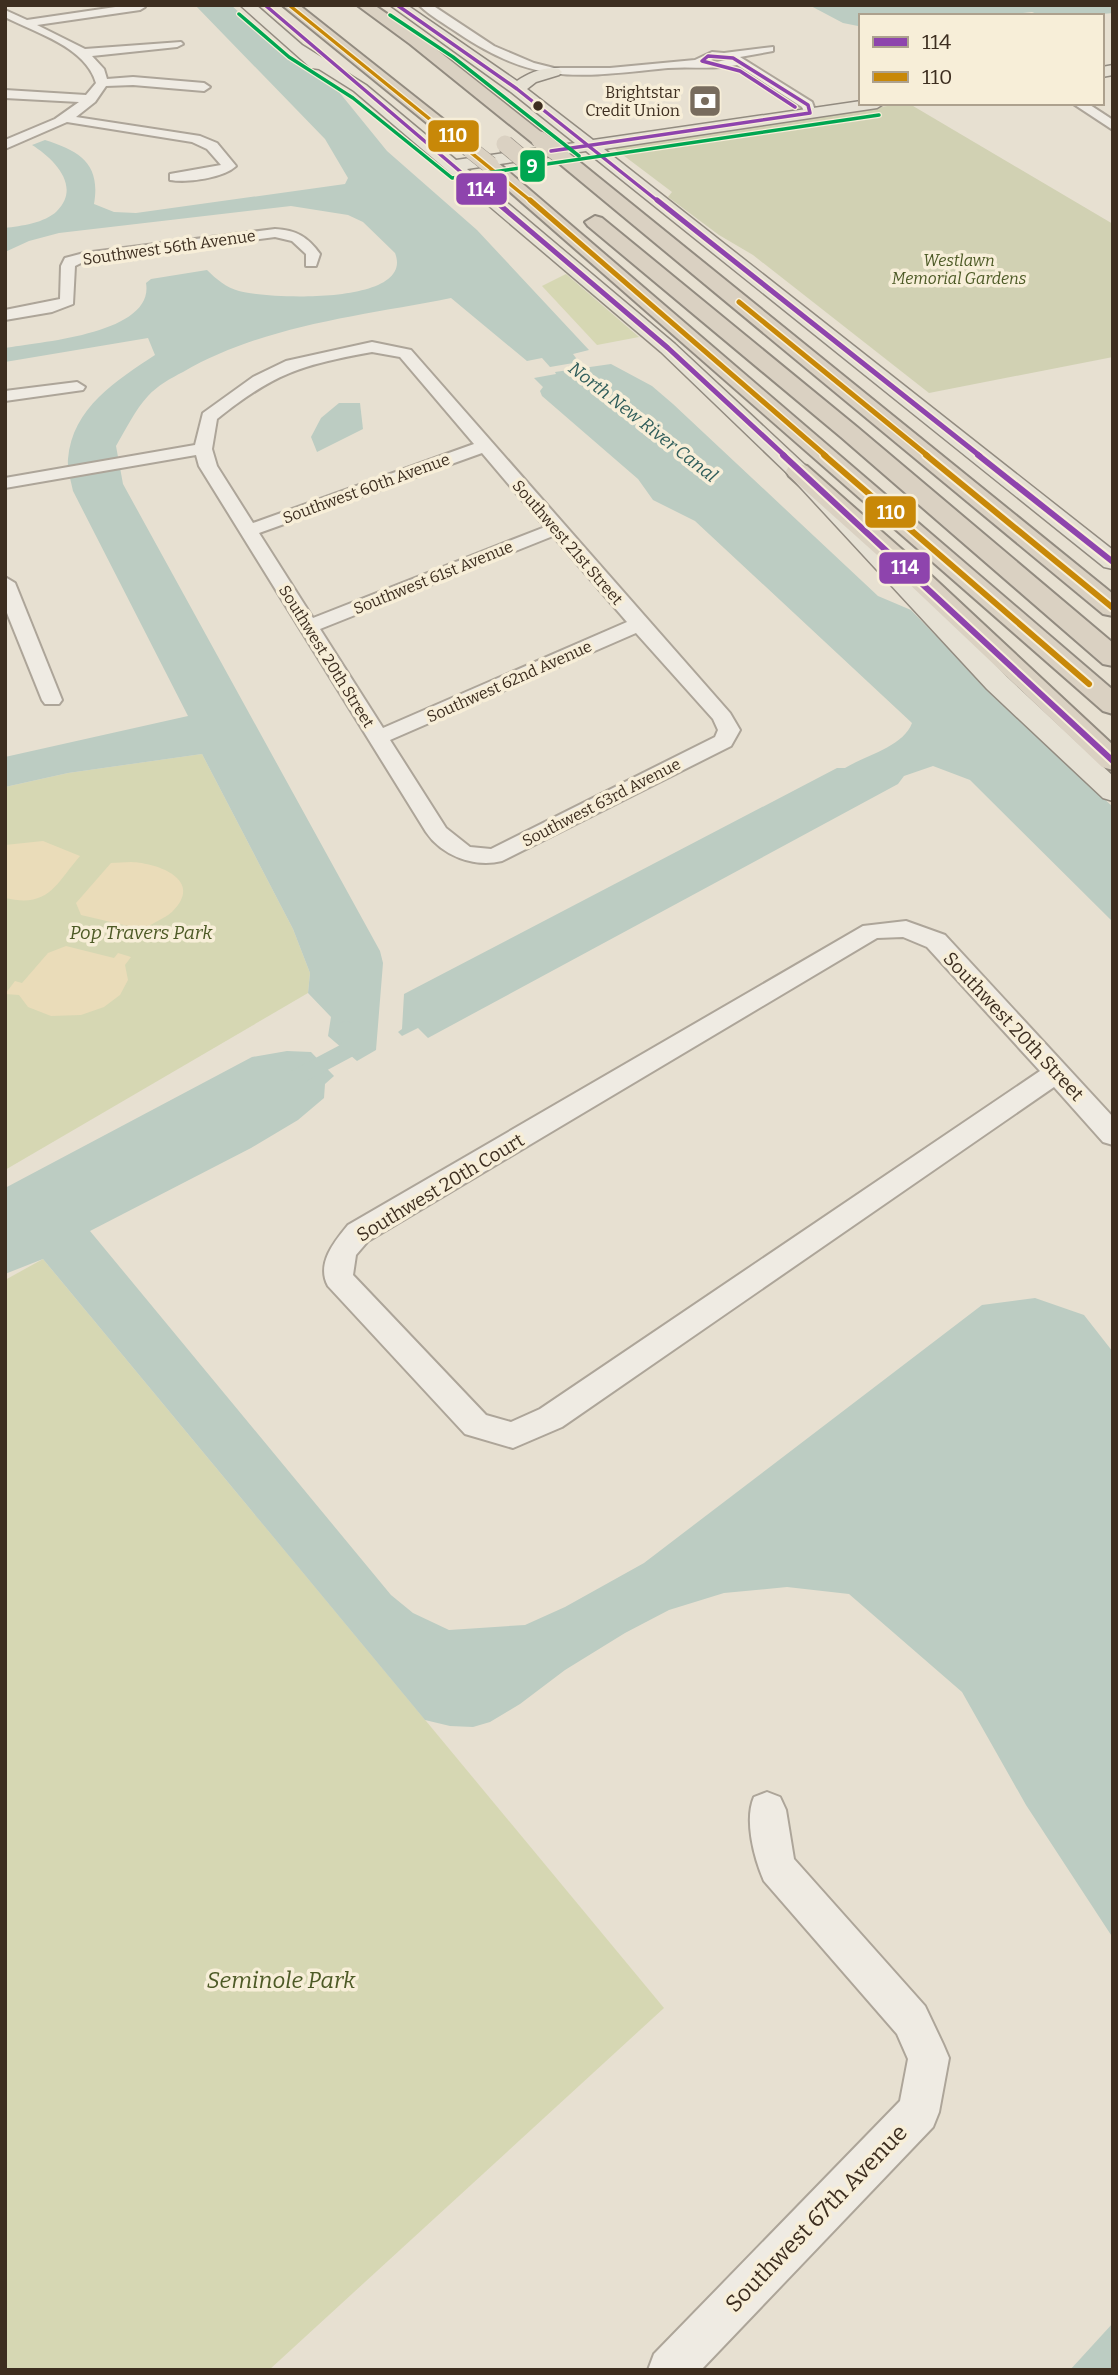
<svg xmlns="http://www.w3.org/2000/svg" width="1118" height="2375" viewBox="0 0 1118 2375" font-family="Bitter,serif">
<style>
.green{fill:#d6d7b3}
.sand{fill:#eadcb9}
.cemetery{fill:#d1d1b3}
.water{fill:#bcccc2}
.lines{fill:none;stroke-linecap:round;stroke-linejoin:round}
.canal{fill:#bcccc2;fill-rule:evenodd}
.minor-casing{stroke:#ada599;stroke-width:4}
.major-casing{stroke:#928b80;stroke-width:3}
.highway-casing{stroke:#928b80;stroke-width:4}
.minor{fill:#efebe3;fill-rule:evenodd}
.major{fill:#e6e1d4;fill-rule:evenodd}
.highway{fill:#dad1c2;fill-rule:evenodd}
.highway-bridge-casing{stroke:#928b80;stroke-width:18;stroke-linecap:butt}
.highway-bridge{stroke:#dad1c2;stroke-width:17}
.bus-1-far2-casing{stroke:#f7eed8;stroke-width:6}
.bus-1-far1-casing{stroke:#f7eed8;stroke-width:8}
.bus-1-casing{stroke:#f7eed8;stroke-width:10}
.bus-2-far2-casing{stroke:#f7eed8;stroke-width:6}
.bus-2-far1-casing{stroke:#f7eed8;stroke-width:8}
.bus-2-casing{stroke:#f7eed8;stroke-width:10}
.bus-3-casing{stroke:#f7eed8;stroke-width:6}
.bus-1-far2{stroke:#8e44ad;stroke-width:3.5}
.bus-1-far1{stroke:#8e44ad;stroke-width:5}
.bus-1{stroke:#8e44ad;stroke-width:6}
.bus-2-far2{stroke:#c88808;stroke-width:3.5}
.bus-2-far1{stroke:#c88808;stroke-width:5}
.bus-2{stroke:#c88808;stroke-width:6}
.bus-3{stroke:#00a651;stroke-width:3.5}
.bus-dot{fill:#3d2e20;stroke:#f7eed8;stroke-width:2.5}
.labels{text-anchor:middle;stroke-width:7;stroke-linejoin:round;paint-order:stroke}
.far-poi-label{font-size:16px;fill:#3d2e20;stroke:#f7eed8;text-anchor:end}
.far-street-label{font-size:16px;fill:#3d2e20;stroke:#f7eed8}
.far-park-label{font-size:16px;font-style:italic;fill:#4d5a26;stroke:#f7eed8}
.far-water-label{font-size:18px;font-style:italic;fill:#2f5d5a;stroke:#f7eed8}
.park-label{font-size:19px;font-style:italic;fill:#4d5a26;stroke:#f7eed8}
.street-label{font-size:19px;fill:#3d2e20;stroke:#f7eed8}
.near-park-label{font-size:23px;font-style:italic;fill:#4d5a26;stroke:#f7eed8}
.near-street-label{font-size:23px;fill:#3d2e20;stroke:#f7eed8}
.line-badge{stroke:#f7eed8;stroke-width:2.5}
.badge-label{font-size:19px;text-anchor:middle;font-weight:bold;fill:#fff}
</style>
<rect width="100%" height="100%" fill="#e7e0d1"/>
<g class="green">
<polygon points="566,274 639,337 597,345 542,286"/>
<polygon points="202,754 293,929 310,973 308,993 5,1170 5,787 68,773"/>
<polygon points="43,1259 664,2008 269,2370 5,2370 5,1280"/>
</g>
<g class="sand">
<path d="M43,841L80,856C55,885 49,908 5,898V845Z"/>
<path d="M131,862C158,863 205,880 172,912C164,919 152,922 145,930L81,915L76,903L111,863Z"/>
<polygon points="66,946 114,958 118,953 131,957 125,965 128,980 120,995 104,1007 81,1015 51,1016 28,1007 19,995 5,994 15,981 22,983 48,953"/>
</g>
<polygon class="cemetery" points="908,103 1113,224 1113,357 929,393 753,255 719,235 668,197 672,192 611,146"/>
<g class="water">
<path d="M195,5H231L283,52L339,92L387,151L477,230L589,350L573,354L579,362L550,367L542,358L527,361L451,298C361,316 264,325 183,372C171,378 157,386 148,396C135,410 126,429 116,446L123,484L380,951L383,963L376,1050L357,1061L328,1036L331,1017L308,993L310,973L293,929L202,754L68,773L5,787V757L188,716L73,491C71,481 67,468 68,459C72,408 117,380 155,355L148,338L5,362V348C39,342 155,334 146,283L151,279L207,270C216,279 227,288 239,291C265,299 416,306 395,253L363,222L348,215L291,206L59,233L29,241L5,252V228C21,226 45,223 57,211C82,186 53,158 32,145L45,140C80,151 101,164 94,204L114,212L136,213L345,184L348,178L325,139Z"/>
<polygon points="809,5 1113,5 1113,13 1082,16 1042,16 1032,12 997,16 861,16 861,26 858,26 843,23"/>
<path d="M611,364L652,386L673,404L878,596L911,610L996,698L1113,807V922L970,780L933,766L904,776L898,784L428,1038L418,1028L402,1036L398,1032L402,1029L404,994L837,768H845C866,755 903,747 912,723L695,521L653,500L638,479L542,396L540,391L543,387L534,378L556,374L555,372Z"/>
<polygon points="339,403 360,403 363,429 317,452 311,437 321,418"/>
<polygon points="287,1051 311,1052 334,1076 325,1084 324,1098 298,1120 251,1148 90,1231 391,1595 413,1613 449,1630 525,1625 565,1607 644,1563 982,1305 1035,1298 1084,1315 1113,1352 1113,1938 1026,1805 962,1692 849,1594 787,1587 724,1593 669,1610 625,1633 565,1670 520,1704 490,1722 473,1727 450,1726 425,1720 43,1259 5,1274 5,1188 252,1057"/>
<polygon points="1113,2323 1113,2370 1070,2370"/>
</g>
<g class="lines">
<polygon class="canal" points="346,1021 353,1023 365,1047 361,1052 305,1082 297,1084 289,1082 286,1077 289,1072 342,1044 336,1028 339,1023"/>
<defs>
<g id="minor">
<path d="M129,5L145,7L140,10L37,25L85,49L181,42L183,44L177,47L92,56L104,69L107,79L133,77L204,83L210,87L204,91L133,85L106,86L95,102L76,117L200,136L217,143L236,166C223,178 188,183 170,180V174L221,165L207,149L192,142L67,122L5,149V140L55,119L79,102L5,98V90L86,95L96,83C86,47 36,33 5,17V10L27,20Z"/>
<path d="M419,5H432L494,46L534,63L554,68H610L695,60L712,52L724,53L773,47V51L740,57L812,102L816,113L814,116H806L802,107L737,65C713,70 692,66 668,68C579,77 537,86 458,33C445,24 430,16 419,5ZM713,59L726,60L716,62L711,60Z"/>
<polygon points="1072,103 1087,103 1113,120 1113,130"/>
<path d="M275,229C296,230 308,237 320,254L316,266H306V254L292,241L275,237L85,261L75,266L73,304L52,312L5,320V310L60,299L61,266L65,258L84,253Z"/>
<path d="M372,342L411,350L730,713L740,730L731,746L502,861C475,868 442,856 426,832L199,466L196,455L5,488V478L195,445L203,413L253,377L286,361ZM372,352L400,357L474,444L253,523L217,466L212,449L217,419C274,373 301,365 372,352ZM482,453L545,527L313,618L259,533ZM553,536L627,622L383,728L320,629ZM636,633L713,719L718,730L715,737L491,849L470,847L446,828L390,740Z"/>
<polygon points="77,382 85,387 83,390 5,401 5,391"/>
<polygon points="5,577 15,583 62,700 59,704 45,704 42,700 5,608"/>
<path d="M906,921L945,935L1113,1117V1145L1103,1142L1054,1087L562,1427L513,1448L465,1434L328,1286C316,1264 334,1242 348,1225L863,926ZM903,937L927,947L1040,1071L540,1409L511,1422L486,1415L353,1275L356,1255L368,1241L877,938Z"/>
<path d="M767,1792L780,1797L786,1810L794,1859L925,2006L943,2044L949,2058L939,2112L933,2127L701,2370H648L654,2354L900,2101L908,2059L897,2034L764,1881C754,1858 744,1820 754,1797Z"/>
</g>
<g id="major">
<path d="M240,5H256L302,45L366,85L456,160L575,143L511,92L390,5H407L517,81C528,73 546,66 559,69L562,72L559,75L536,82L527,89L593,140L861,101V103H885L877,108L604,149L1113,550V569L1104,567L586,151L467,169L675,344L806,466L1007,677L1113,776V801L1103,798L987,689L790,476L661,352L354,91L319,69L311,68Z"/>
<polygon points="1113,65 1113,75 1102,77 1102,67"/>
</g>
<g id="highway">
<polygon points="282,5 299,5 477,146 480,150 477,154 465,154"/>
<polygon points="357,5 374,5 422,38 546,136 549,140 546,144 534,144 410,44"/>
<polygon points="560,150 566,151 1113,594 1113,616 1103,614 554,159 551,155"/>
<polygon points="490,160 496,161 1113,690 1113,714 1103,711 484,169 481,165 484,161"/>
<polygon points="595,216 602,218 857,427 1113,643 1113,666 1103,664 841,437 588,226 585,222"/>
<polygon points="798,464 807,466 923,568 1113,745 1113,770 1102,767 905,580 789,476 786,471 789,466"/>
</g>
</defs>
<use href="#minor" class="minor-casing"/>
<use href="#major" class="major-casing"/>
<use href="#highway" class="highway-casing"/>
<use href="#minor" class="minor"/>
<use href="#major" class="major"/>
<use href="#highway" class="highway"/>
<defs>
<g id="highway-bridge">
<polyline points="540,140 560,155"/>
<polyline points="505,144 524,160"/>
<polyline points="471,150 490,165"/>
</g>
</defs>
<use href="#highway-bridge" class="highway-bridge-casing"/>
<use href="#highway-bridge" class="highway-bridge"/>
<defs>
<g id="bus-1-far2">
<polyline points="265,5 496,202"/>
<polyline points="397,5 517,89 659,202"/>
<polyline points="551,151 810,113 808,105 733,58 708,56 702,61 740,71 795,107"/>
</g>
<g id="bus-1-far1">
<polyline points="494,200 668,348 785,456"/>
<polyline points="657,200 980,456"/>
</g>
<g id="bus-1">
<polyline points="783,455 1113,761"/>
<polyline points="978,455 1113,562"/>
</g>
<polyline id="bus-2-far2" points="289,5 532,202"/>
<g id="bus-2-far1">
<polyline points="530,200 826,456"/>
<polyline points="739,302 928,456"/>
</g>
<g id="bus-2">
<polyline points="824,455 1089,684"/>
<polyline points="926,455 1113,608"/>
</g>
<g id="bus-3">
<polyline points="239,14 289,57 353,98 452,178 879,115"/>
<polyline points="390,15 453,57 579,156"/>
</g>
</defs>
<use href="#bus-1-far2" class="bus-1-far2-casing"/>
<use href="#bus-1-far1" class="bus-1-far1-casing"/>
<use href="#bus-1" class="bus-1-casing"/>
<use href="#bus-2-far2" class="bus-2-far2-casing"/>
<use href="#bus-2-far1" class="bus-2-far1-casing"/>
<use href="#bus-2" class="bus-2-casing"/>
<use href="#bus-3" class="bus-3-casing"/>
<use href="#bus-1-far2" class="bus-1-far2"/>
<use href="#bus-1-far1" class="bus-1-far1"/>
<use href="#bus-1" class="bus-1"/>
<use href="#bus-2-far2" class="bus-2-far2"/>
<use href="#bus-2-far1" class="bus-2-far1"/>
<use href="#bus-2" class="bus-2"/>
<use href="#bus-3" class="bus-3"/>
</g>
<defs>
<symbol id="bank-square" viewBox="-11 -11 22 22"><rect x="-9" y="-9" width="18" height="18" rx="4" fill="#786c5e" stroke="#f7eed8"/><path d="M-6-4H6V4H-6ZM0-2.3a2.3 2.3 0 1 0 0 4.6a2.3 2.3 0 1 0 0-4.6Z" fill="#fff"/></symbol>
</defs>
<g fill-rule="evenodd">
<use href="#bank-square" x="686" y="82" width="38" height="38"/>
</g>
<circle class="bus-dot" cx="538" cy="106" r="6"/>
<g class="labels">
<g class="far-poi-label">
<text x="680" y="98">Brightstar<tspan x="680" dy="18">Credit Union</tspan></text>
</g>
<g class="far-street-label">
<text transform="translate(169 247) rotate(-8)" y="6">Southwest 56th Avenue</text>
<text transform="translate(366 488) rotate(-20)" y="6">Southwest 60th Avenue</text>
<text transform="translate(568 542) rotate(49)" y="6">Southwest 21st Street</text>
<text transform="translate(433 577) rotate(-22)" y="6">Southwest 61st Avenue</text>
<text transform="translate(327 656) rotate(58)" y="6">Southwest 20th Street</text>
<text transform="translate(509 681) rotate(-24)" y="6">Southwest 62nd Avenue</text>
<text transform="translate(601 802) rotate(-27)" y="6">Southwest 63rd Avenue</text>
</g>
<g class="far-park-label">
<text x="959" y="266">Westlawn<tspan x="959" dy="18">Memorial Gardens</tspan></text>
</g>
<g class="far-water-label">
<text transform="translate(643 422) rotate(38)" y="6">North New River Canal</text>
</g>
<g class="park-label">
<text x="141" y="939">Pop Travers Park</text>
</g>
<g class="street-label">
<text transform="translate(1014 1026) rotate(47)" y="7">Southwest 20th Street</text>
<text transform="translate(440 1187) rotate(-31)" y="7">Southwest 20th Court</text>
</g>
<g class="near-park-label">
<text x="281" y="1988">Seminole Park</text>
</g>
<g class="near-street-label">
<text transform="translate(816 2218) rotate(-46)" y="8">Southwest 67th Avenue</text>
</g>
</g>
<g class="line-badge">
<rect x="427" y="119" width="53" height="34" rx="7" fill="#c88808"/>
<rect x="519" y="149" width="27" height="34" rx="7" fill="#00a651"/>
<rect x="455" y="172" width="53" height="34" rx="7" fill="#8e44ad"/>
<rect x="864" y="495" width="53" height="34" rx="7" fill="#c88808"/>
<rect x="878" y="551" width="53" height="34" rx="7" fill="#8e44ad"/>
</g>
<g class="badge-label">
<text x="453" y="142">110</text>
<text x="532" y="173">9</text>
<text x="481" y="196">114</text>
<text x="891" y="519">110</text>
<text x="905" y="574">114</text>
</g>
<rect width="1118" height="2375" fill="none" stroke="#3d2e20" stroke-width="14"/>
<rect x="859" y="14" width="245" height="91" fill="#f7eed8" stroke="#ada18e" stroke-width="2"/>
<rect x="873" y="37" width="35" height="10" fill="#8e44ad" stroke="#ada18e" stroke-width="2"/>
<text x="922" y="49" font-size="21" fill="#3d2e20">114</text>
<rect x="873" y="72" width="35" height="10" fill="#c88808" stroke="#ada18e" stroke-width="2"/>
<text x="922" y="84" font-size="21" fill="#3d2e20">110</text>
</svg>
